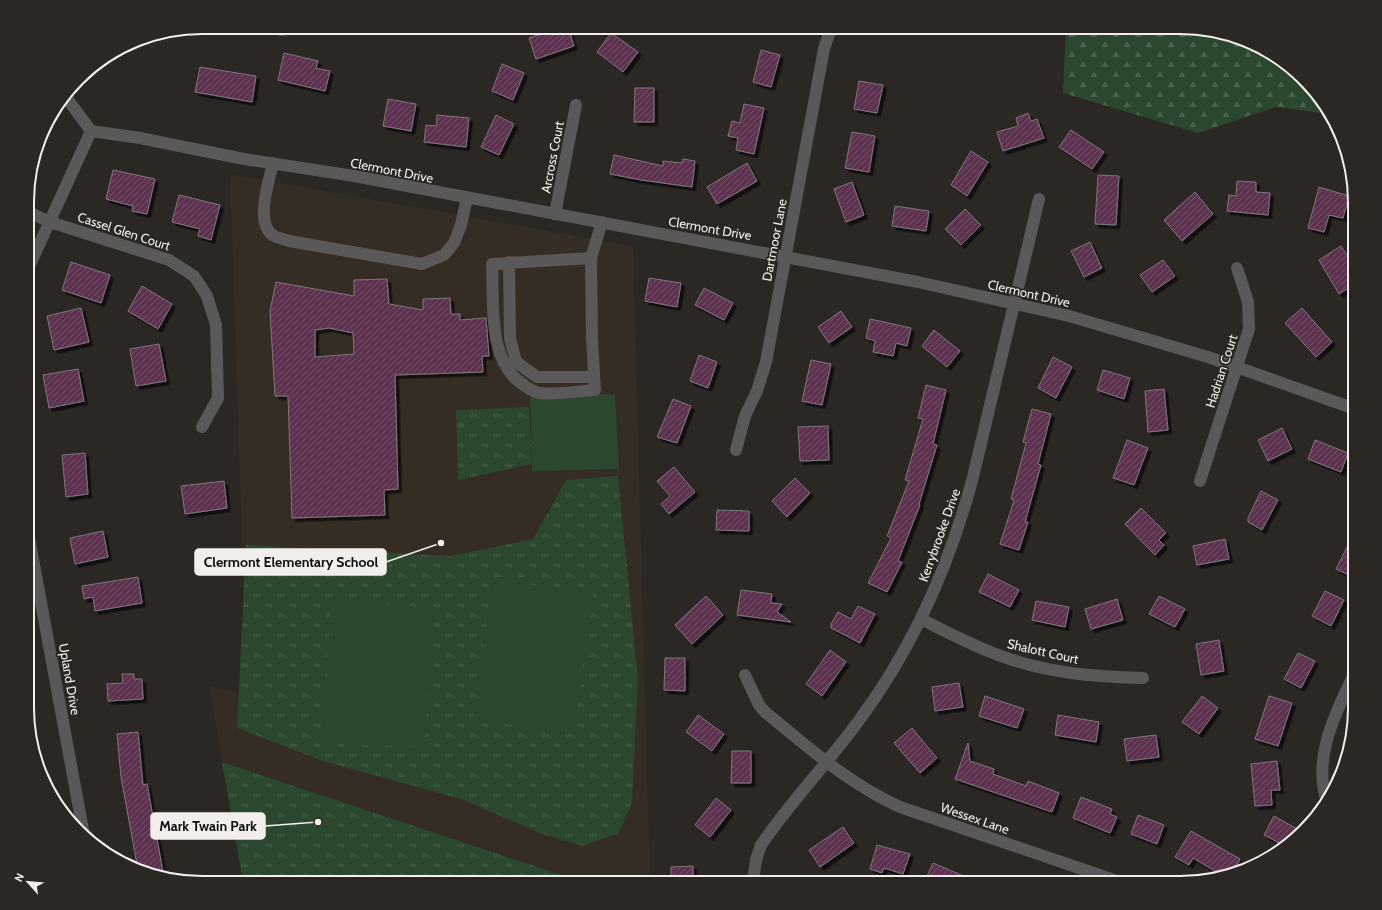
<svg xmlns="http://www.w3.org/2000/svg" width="1382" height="910" viewBox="0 0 1382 910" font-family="Cabin,sans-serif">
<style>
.built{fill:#352c23}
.grass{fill:url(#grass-tufts)}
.forest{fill:url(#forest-firs)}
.garden{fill:#2b472e}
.building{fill:url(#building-hatch);stroke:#7e787c;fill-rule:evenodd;filter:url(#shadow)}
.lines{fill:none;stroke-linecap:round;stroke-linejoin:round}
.minor{stroke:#5b5858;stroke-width:12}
.labels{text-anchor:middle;stroke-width:3.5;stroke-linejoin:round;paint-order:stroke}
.street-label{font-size:13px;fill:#f1eeeb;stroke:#2b2723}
.rim{fill:none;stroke:#f1eeeb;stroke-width:2}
.leader{fill:none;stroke:#f1eeeb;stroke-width:1.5}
.callout-dot{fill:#f1eeeb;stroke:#2b2723;stroke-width:1.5}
.callout{fill:#f1eeeb;stroke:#f1eeeb;stroke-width:1.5}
.callout-label{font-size:14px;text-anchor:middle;font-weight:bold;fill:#111}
</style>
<defs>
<pattern id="grass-tufts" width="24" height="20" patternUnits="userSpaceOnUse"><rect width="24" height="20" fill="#2b472e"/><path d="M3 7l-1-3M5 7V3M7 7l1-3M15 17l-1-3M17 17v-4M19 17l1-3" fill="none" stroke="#4a624c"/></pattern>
<pattern id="forest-firs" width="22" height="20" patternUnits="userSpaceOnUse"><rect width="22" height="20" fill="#2b472e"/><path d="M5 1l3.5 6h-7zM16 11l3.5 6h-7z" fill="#4a624c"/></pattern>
<pattern id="building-hatch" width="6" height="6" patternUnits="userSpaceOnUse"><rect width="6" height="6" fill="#5b3150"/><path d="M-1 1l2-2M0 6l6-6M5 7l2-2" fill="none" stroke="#734f69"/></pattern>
<filter id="shadow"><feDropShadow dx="3.5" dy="3.5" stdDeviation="0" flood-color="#0009"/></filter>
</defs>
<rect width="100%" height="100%" fill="#2b2723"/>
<polygon class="built" points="230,174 633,246 650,883 587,883 222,762 209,685 247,697"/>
<g class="grass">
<polygon points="529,407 532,464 458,480 456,410"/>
<polygon points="618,476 638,680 632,803 619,833 582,846 540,833 461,799 323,761 237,728 246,545 451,556 533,539 566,480"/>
<polygon points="222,762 586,883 243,883"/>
</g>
<g class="forest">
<polygon points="236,27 288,27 286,37"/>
<polygon points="1066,27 1180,27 1236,36 1277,57 1331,114 1276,107 1198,133 1063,93"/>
</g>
<g class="garden">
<polygon points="615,394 619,469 532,471 530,397"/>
<polygon points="494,580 593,593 574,734 473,719"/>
<polygon points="331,602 434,607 424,747 323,743"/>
</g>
<g class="building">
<polygon points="562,27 568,27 574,46 536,59 529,38"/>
<polygon points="611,33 638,52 623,72 597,52"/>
<polygon points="761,50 780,55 771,87 753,82"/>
<polygon points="284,53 318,61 316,68 330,71 325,91 278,80"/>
<polygon points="502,64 524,73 513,100 492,91"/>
<polygon points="200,67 256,76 252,102 195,92"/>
<polygon points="859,81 883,85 877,113 854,109"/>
<polygon points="635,88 654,88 654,122 634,122"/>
<polygon points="388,99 416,104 411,131 383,126"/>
<polygon points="744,104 764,108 754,154 736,150 738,138 728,136 732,121 740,123"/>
<polygon points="1028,113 1031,121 1037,119 1044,138 1003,151 997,132 1018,126 1016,118"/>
<polygon points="437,115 469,118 466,147 424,142 426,125 436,126"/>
<polygon points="496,115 514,124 499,155 481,147"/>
<polygon points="1071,130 1104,152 1092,169 1059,147"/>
<polygon points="852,132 875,136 869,172 845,168"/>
<polygon points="971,151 988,162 967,196 951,185"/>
<polygon points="614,155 663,166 663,161 682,163 683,159 695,161 692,187 641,180 610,174"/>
<polygon points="747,163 757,181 717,204 707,187"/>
<polygon points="113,170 155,179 147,214 132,211 133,206 106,199"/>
<polygon points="1098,175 1119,176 1116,225 1095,224"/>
<polygon points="1237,181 1256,182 1256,192 1270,193 1268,215 1227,211 1229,195 1236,196"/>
<polygon points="852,182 864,215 846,222 834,189"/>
<polygon points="1319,187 1349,196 1343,218 1329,215 1324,232 1308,228"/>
<polygon points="1195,192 1213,214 1182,241 1164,220"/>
<polygon points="179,195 220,205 211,240 198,236 200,229 172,222"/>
<polygon points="895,206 929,211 926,231 892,226"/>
<polygon points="965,209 981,225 961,245 945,229"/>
<polygon points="1090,242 1102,268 1084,277 1071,251"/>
<polygon points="1341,246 1355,267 1355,284 1339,294 1319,260"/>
<polygon points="1163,260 1175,276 1152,292 1140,275"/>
<polygon points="71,262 110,275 101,303 62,290"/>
<polygon points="649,278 681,283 677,307 645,301"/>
<path d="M387,279L389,304L423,310V299L450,298L451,314H460V320L486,318L489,356H482L483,372L395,375L398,489L384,490L385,515L292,518L288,396H275L270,311L276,282L354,296V280ZM329,328L353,333L354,354L315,357V330Z"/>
<polygon points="142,286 172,304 158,329 128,311"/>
<polygon points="704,288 733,303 724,320 695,305"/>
<polygon points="81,308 89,342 54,350 47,316"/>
<polygon points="1302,308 1332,342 1316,357 1285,323"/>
<polygon points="841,311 852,327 829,343 818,327"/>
<polygon points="870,319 911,328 907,346 896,343 893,356 873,352 875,341 866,338"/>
<polygon points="934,330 960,351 947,367 922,346"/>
<polygon points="159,344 166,381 136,386 130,349"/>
<polygon points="699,355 717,362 708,388 690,381"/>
<polygon points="1053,357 1072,367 1056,398 1038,388"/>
<polygon points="811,360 831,364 822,405 802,401"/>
<polygon points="78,369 84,401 49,408 43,375"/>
<polygon points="1103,370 1130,378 1124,399 1097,390"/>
<polygon points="926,385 946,390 933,444 937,445 919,504 920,505 898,561 902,562 887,592 868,583 891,538 887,536 909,481 905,480 923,419 918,418"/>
<polygon points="1164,389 1168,430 1148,432 1145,391"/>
<polygon points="673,399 691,406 677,443 657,437"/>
<polygon points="1032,409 1051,414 1038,464 1041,465 1025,522 1028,522 1019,550 1000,544 1014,500 1011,499 1026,443 1023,442"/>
<polygon points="828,426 829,460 800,461 798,427"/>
<polygon points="1282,428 1292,449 1268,461 1258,440"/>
<polygon points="1127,440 1148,448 1134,485 1113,478"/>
<polygon points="1315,440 1348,453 1341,472 1308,459"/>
<polygon points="85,453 88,494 66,497 62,455"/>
<polygon points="674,467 695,492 669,514 661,504 670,496 657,481"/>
<polygon points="795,478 810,493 787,517 772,501"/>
<polygon points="224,481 227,508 185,514 181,486"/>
<polygon points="1261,491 1278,500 1262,530 1248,522 1248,518"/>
<polygon points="1141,508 1166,533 1159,540 1164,545 1155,555 1125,524"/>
<polygon points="717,510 749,511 749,531 716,530"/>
<polygon points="103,531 108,557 75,564 70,538"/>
<polygon points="1355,531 1355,578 1336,569"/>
<polygon points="1225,539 1229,559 1197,565 1193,546"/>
<polygon points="988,574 1019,590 1010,607 979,592"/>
<polygon points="138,577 142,603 95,611 93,597 84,599 82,586"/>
<polygon points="741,590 772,594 771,603 782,604 777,612 791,622 737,615"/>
<polygon points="1325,591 1344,600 1331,626 1312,616"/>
<polygon points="706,596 723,615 692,644 675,625"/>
<polygon points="1159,596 1185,609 1175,627 1149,614"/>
<polygon points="1117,599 1123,620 1091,629 1085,609"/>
<polygon points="1036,601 1069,607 1065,627 1032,620"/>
<polygon points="858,606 875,614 860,643 831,628 831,624 838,612 851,619"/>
<polygon points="1219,640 1224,671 1201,675 1196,644"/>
<polygon points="830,650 846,662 822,696 806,684"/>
<polygon points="1298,653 1315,661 1301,688 1284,679"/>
<polygon points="665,658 685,658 685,691 664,690"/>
<polygon points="122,674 134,674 134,679 142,679 143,699 108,701 107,684 123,683"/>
<polygon points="959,683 963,707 935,711 932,687"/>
<polygon points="985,696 1024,709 1017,728 979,716"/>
<polygon points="1202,696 1218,708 1199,734 1182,722"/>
<polygon points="1269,696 1292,703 1278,746 1255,739"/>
<polygon points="698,715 724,734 712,751 686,732"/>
<polygon points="1058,715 1099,722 1096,742 1055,735"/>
<polygon points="912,728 937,758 920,773 894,743"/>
<polygon points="138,732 143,785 147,784 164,877 146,874 138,870 121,777 117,734"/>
<polygon points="1156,735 1159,757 1127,761 1124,739"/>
<polygon points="968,743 970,761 994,769 993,774 1026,786 1028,781 1059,793 1052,812 955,779"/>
<polygon points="732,751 751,751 751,783 731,783"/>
<polygon points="1277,761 1280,790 1271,790 1272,805 1255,806 1251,764"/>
<polygon points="1081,797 1112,809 1110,814 1117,817 1110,833 1073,818"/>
<polygon points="716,798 731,810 710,837 695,825"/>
<polygon points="1138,815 1164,825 1157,844 1131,834"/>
<polygon points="1274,816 1299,830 1283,845 1264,835"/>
<polygon points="843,827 854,843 820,867 809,850"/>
<polygon points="1191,831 1240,859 1234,870 1220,874 1193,858 1189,865 1175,857"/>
<polygon points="877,845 910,854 903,874 884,868 882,873 870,869"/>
<polygon points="933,863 980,883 924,883"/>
<polygon points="693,866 693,883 671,883 671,867"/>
</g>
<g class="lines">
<g class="minor">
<polyline points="66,97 91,131 140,138 244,159 354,176 918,282 1069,316 1208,357 1355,409"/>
<path d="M273,163C269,181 254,224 274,236C278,238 284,239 289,241L422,264L444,255L454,243L461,225L467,198"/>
<polyline points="28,212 50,222 169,260 194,276 207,296 216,325 218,398 202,427"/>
<polyline points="555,214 576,105"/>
<path d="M591,258L592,339L595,390C580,391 554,395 540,393C534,392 526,387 521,383C487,359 494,302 492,264L591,258L602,222"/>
<polyline points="509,262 510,338 516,362 537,377 594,377"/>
<polyline points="28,269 91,131"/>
<polyline points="736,450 745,416 757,391 766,362 824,49 830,31"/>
<polyline points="1200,481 1249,329 1248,302 1237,268"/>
<polyline points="28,532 83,830"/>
<path d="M921,619C947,632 973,646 1001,656C1047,673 1095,677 1143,678"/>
<path d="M745,675L759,705L765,712C808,747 849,784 900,807L1123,883"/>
<path d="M1327,802C1312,757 1336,712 1355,672"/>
<path d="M753,881L756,860L761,845C791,801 829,762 860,719C914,646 950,564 973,477L1039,199"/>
</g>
</g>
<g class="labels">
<g class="street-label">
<text transform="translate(552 157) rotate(-79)" y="5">Arcross Court</text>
<text transform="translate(392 170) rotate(11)" y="5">Clermont Drive</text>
<text transform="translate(710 228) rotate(10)" y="5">Clermont Drive</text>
<text transform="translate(124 231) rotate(18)" y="5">Cassel Glen Court</text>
<text transform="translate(774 240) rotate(-79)" y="5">Dartmoor Lane</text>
<text transform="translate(1029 293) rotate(13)" y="5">Clermont Drive</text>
<text transform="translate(1221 371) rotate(-72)" y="5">Hadrian Court</text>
<text transform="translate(939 535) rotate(-70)" y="5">Kerrybrooke Drive</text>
<text transform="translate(1043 651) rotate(13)" y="5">Shalott Court</text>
<text transform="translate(70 679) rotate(80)" y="5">Upland Drive</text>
<text transform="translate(975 818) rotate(19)" y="5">Wessex Lane</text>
</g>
</g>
<path d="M0 0H1382V910H0ZM202 34H1180A168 168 0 0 1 1348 202V708A168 168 0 0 1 1180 876H202A168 168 0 0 1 34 708V202A168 168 0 0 1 202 34Z" fill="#2b2723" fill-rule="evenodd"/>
<path class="rim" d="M202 34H1180A168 168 0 0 1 1348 202V708A168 168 0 0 1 1180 876H202A168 168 0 0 1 34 708V202A168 168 0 0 1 202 34Z"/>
<path class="leader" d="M441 543L386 562M318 822L265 826"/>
<g class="callout-dot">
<circle cx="441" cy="543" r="4"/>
<circle cx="318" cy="822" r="4"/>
</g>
<g class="callout">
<rect x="195" y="549" width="191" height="26" rx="4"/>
<rect x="151" y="813" width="114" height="26" rx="4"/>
</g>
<g class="callout-label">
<text x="291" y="567">Clermont Elementary School</text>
<text x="208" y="831">Mark Twain Park</text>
</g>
<g transform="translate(28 882) rotate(297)" stroke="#2b2723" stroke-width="3" paint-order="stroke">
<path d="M0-3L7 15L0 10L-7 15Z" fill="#f1eeeb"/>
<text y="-6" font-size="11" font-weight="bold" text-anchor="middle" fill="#f1eeeb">N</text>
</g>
</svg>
